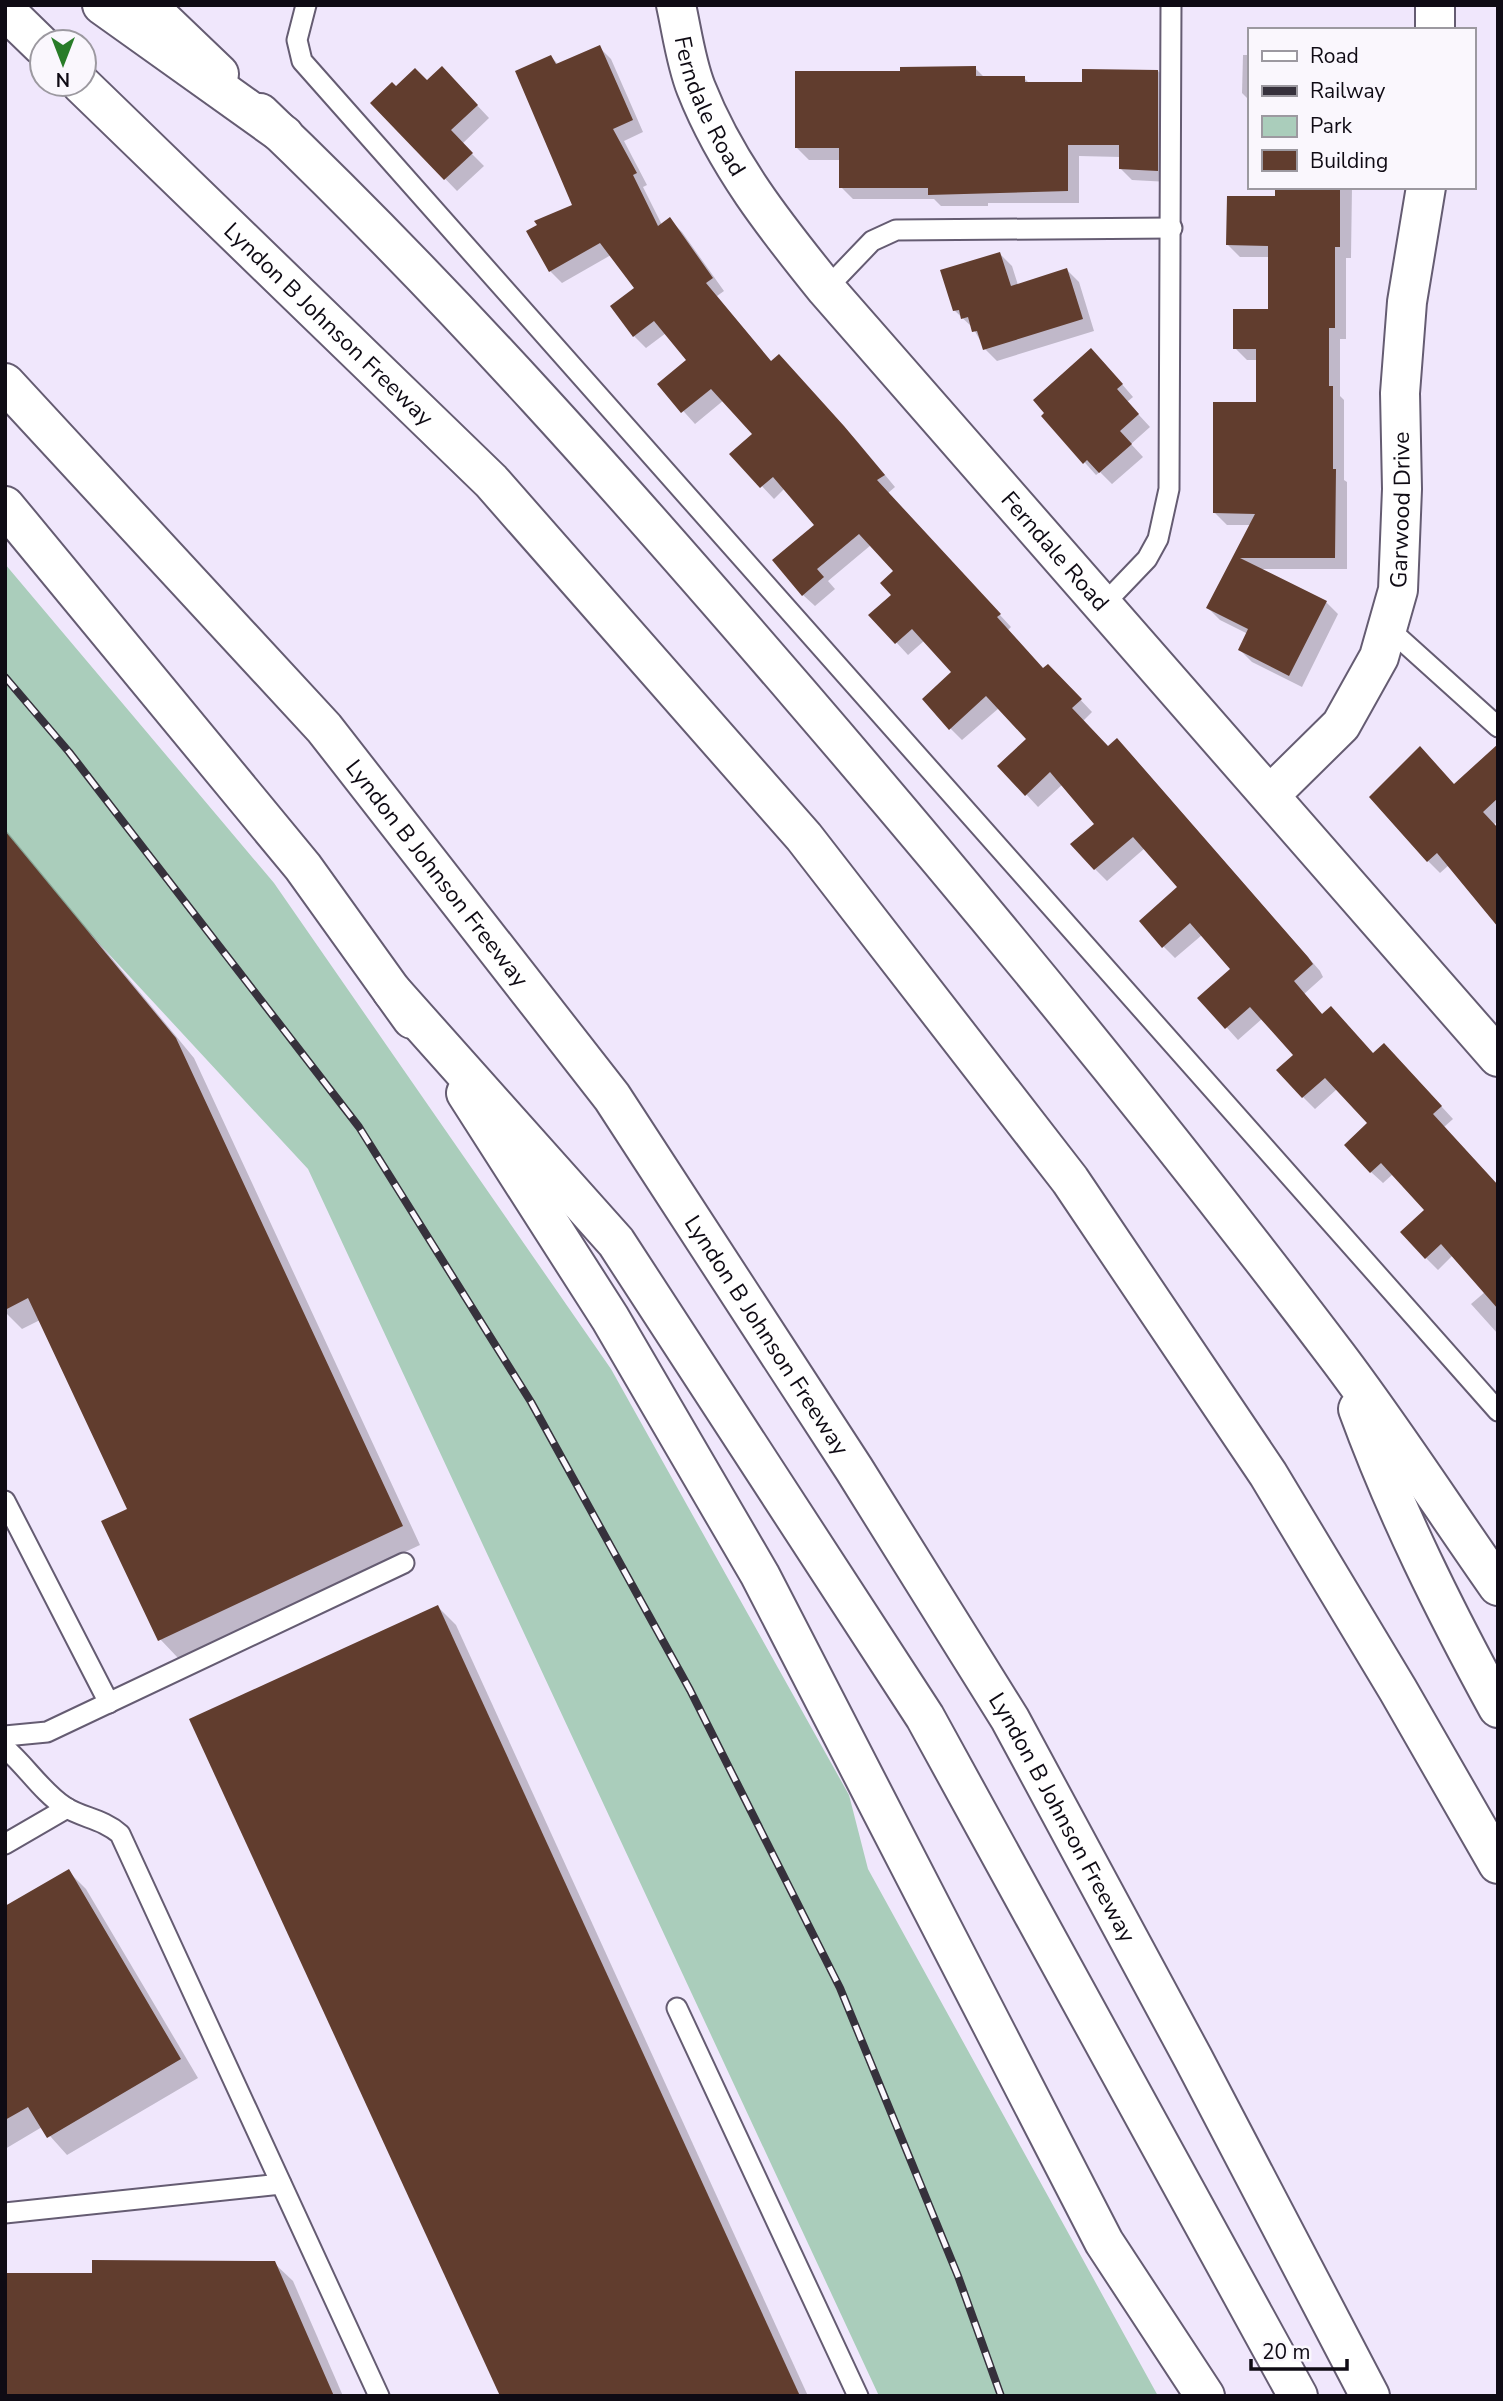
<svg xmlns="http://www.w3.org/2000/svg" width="1503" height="2401" viewBox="0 0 1503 2401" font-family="'Nunito Sans',sans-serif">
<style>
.green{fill:#aacdbb}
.shadow{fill:#0003}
.building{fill:#613d2e}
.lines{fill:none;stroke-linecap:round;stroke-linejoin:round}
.lane-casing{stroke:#655c72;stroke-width:23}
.street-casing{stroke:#655c72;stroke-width:42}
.secondary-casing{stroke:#655c72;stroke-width:42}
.highway-casing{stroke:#655c72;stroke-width:42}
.lane{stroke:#fff;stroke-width:19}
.street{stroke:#fff;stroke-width:38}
.secondary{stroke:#fff;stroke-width:38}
.highway{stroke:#fff;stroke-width:38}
.rail-casing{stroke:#36313c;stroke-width:8}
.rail{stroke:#faf7fd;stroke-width:5;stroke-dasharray:16;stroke-linecap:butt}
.labels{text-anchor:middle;stroke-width:7;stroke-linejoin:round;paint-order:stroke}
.street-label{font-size:23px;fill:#0f0b14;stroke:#faf7fd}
</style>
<rect width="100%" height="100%" fill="#f0e7fc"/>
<polygon class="green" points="5,564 274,883 611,1369 849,1795 868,1869 1158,2396 879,2396 308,1169 5,842"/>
<g class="shadow">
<polygon points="599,47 611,59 643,132 624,141 647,185 643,187 662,225 670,220 682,232 724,291 717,296 772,363 791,369 856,440 895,487 888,493 1011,627 1008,630 1044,670 1060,678 1092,712 1083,721 1108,748 1129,752 1320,971 1323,977 1304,994 1323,1015 1373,1055 1396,1057 1453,1119 1444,1127 1498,1188 1498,1334 1471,1304 1485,1292 1453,1255 1438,1270 1426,1258 1427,1210 1393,1174 1383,1183 1371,1172 1370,1124 1337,1089 1315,1109 1303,1097 1295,1055 1263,1018 1238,1040 1200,998 1233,969 1202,935 1175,958 1163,946 1179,887 1145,848 1107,881 1095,869 1096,824 1063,784 1038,807 1000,766 1028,739 999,708 962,740 950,728 954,672 925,640 908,655 871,615 893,595 895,571 871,545 828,581 835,589 815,606 803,595 817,525 785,488 774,499 732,454 754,434 724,400 695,424 659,384 689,360 666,333 646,348 634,336 636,288 611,255 562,283 550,271 574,205 551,57 559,65"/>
<polygon points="1243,55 1249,55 1249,100 1242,93"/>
<polygon points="442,68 489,118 462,144 484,166 457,191 372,103 396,88 427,83"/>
<polygon points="975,68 985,78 1024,78 1030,84 1083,84 1158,71 1170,83 1169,182 1132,180 1120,168 1120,157 1079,156 1079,203 988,203 988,206 941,206 934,199 853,199 841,187 841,160 809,160 797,148 902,72"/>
<polygon points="1277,187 1352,187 1351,258 1346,258 1346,339 1340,339 1340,396 1344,400 1344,480 1347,482 1347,569 1259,569 1326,602 1338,614 1302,687 1252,662 1240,650 1248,634 1220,620 1208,608 1251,525 1227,525 1215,513 1258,403 1258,360 1247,360 1235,348 1269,311 1269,257 1240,257 1228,245 1277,198"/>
<polygon points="1000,254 1012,266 1018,285 1067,270 1079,282 1094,331 997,361 985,349 973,328 954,310"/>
<polygon points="1103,362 1133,397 1127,402 1150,427 1131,444 1143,457 1112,484 1100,472 1096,475 1043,416"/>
<polygon points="1498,747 1498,821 1440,873 1428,861 1454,786"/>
<polygon points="5,829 194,1058 420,1545 178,1658 160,1639 130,1510 40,1320 22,1329 5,1312"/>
<polygon points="438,1607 456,1625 808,2396 502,2396"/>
<polygon points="68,1871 86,1889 198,2078 67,2155 42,2127 5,2149 5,1908"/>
<polygon points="274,2263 293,2281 343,2396 5,2396 94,2275"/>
</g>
<g class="building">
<polygon points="600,45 633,120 613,129 637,173 633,175 658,226 670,217 713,278 706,283 771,361 779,354 844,426 885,475 877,480 1001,614 997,617 1043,668 1048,664 1082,699 1072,708 1108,746 1117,738 1308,957 1313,964 1294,981 1322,1014 1331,1006 1373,1053 1384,1043 1442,1106 1433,1114 1498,1185 1498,1309 1441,1244 1425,1259 1400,1232 1424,1210 1381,1163 1370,1173 1344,1145 1367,1123 1325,1078 1302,1098 1276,1070 1293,1055 1250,1007 1225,1029 1197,998 1230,969 1190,923 1162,948 1139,921 1177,887 1133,837 1094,870 1070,844 1094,824 1050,772 1025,796 997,766 1026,739 986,696 949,730 922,699 951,672 912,629 895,644 868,615 891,595 880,583 893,571 859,534 817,569 824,577 802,596 772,560 814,525 773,477 760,488 729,454 752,434 711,389 681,413 657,384 686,360 654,321 633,337 610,306 634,288 600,243 549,272 526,231 537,225 534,221 572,205 515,71 551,55 556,64"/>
<polygon points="442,66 478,105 451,130 473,153 444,180 370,103 392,82 396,86 415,68 427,80"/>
<polygon points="976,66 976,76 1025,76 1025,82 1082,82 1082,69 1158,70 1158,171 1119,169 1119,145 1068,145 1068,191 928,195 928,188 839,188 839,148 795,148 795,71 900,71 900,67"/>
<polygon points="1275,187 1340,187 1340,247 1335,247 1335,328 1329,328 1329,386 1333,386 1333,469 1336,469 1335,558 1240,558 1327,601 1289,676 1238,650 1248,629 1206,608 1255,514 1213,513 1213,402 1256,402 1256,349 1233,349 1233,309 1268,309 1268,246 1226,245 1227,196 1275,196"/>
<polygon points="1000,252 1011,286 1067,268 1083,319 983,350 977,331 972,332 968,317 961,319 959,310 953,311 940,270"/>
<polygon points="1091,348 1123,384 1117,389 1139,414 1120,431 1132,444 1099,473 1087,460 1083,464 1041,416 1044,413 1033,400"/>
<polygon points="1498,744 1498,798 1483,812 1498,828 1498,927 1437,853 1427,862 1369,797 1420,746 1454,784"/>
<polygon points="5,831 176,1038 403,1526 158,1641 101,1521 127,1509 28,1298 5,1310"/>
<polygon points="438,1605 800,2396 500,2396 189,1719"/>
<polygon points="69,1869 181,2059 47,2138 28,2107 5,2120 5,1906"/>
<polygon points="92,2260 275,2261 334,2396 5,2396 5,2273 92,2273"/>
</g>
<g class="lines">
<defs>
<g id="lane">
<polyline points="306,5 297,40 302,61 1498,1411"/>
<polyline points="826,289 872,241 896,230 1172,228"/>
<polyline points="1103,605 1147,559 1158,539 1169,489 1171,5"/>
<polyline points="1387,627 1498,727"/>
<polyline points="5,1501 109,1703"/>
<polyline points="5,1736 47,1732 404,1563"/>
<path d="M5,1748C26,1766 42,1792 65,1807C83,1818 103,1819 120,1834L379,2396"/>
<polyline points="5,1844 67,1808"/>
<polyline points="677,2008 858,2396"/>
<polyline points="5,2213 281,2184"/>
</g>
<g id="street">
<polyline points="1435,5 1435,30"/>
<path id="s1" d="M1271,794L1341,725L1379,657L1398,590L1402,489L1400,393L1407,302L1426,187"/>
</g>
<g id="secondary">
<polyline points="147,5 219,74"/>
<path id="s2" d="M676,5C682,32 686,63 696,88C726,164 775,226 826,289L1498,1057"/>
<path d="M260,113C452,296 627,494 800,695C985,910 1165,1129 1337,1356C1393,1430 1444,1509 1498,1586"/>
<polyline points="5,506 303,867 412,1019"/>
<polyline points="466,1093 610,1318 760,1575 1104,2242 1205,2396"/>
<path d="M1358,1409C1396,1513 1445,1611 1498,1708"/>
</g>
<g id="highway">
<polyline points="102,5 284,135"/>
<polyline points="5,10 42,46"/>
<path id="s3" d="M81,84L491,481L804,837L1070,1180L1268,1474L1398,1690L1498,1864"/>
<path id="s4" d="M5,383L324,728L612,1097L854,1469L1010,1719L1193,2058L1370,2396"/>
<polyline points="392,991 616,1242 925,1717 1298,2396"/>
</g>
</defs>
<use href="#lane" class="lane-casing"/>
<use href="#street" class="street-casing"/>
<use href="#secondary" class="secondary-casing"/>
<use href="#highway" class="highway-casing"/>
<use href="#lane" class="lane"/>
<use href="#street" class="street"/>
<use href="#secondary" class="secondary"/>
<use href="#highway" class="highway"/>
<defs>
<polyline id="rail" points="5,677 69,752 359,1127 531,1402 690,1690 840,1988 958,2276 1001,2396"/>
</defs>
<use href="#rail" class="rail-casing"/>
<use href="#rail" class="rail"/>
</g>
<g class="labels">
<g class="street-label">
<text dy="8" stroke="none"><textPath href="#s2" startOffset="107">Ferndale Road</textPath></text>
<text dy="8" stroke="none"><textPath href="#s3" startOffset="345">Lyndon B Johnson Freeway</textPath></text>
<text dy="8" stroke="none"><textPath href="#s1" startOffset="326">Garwood Drive</textPath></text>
<text dy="8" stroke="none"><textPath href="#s2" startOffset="674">Ferndale Road</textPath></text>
<text dy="8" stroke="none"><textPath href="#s4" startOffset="654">Lyndon B Johnson Freeway</textPath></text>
<text dy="8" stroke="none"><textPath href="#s4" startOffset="1222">Lyndon B Johnson Freeway</textPath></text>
<text dy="8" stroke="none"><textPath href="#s4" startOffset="1788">Lyndon B Johnson Freeway</textPath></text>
</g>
</g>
<rect width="1503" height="2401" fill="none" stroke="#0f0b14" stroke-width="14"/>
<rect x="1248" y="28" width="228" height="161" fill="#faf7fd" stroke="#9c99a0" stroke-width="2"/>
<rect x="1262" y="51" width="35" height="10" fill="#ffffff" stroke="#9c99a0" stroke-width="2"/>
<text x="1310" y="63" font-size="21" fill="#0f0b14">Road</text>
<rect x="1262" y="86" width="35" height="10" fill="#36313c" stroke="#9c99a0" stroke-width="2"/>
<text x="1310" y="98" font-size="21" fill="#0f0b14">Railway</text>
<rect x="1262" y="116" width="35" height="21" fill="#aacdbb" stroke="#9c99a0" stroke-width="2"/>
<text x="1310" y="133" font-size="21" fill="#0f0b14">Park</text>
<rect x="1262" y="150" width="35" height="21" fill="#613d2e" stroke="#9c99a0" stroke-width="2"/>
<text x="1310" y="168" font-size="21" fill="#0f0b14">Building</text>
<g transform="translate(63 63) rotate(180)"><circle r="33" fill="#faf7fd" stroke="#9c99a0" stroke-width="2"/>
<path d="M0-5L12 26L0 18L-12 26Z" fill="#287c28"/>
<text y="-10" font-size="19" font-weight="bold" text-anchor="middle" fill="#0f0b14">N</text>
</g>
<path d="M1251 2359v10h96v-10" fill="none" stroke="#0f0b14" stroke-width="3.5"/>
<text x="1262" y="2359" font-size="21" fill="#0f0b14" stroke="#faf7fd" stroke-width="5" paint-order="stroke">20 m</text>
</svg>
